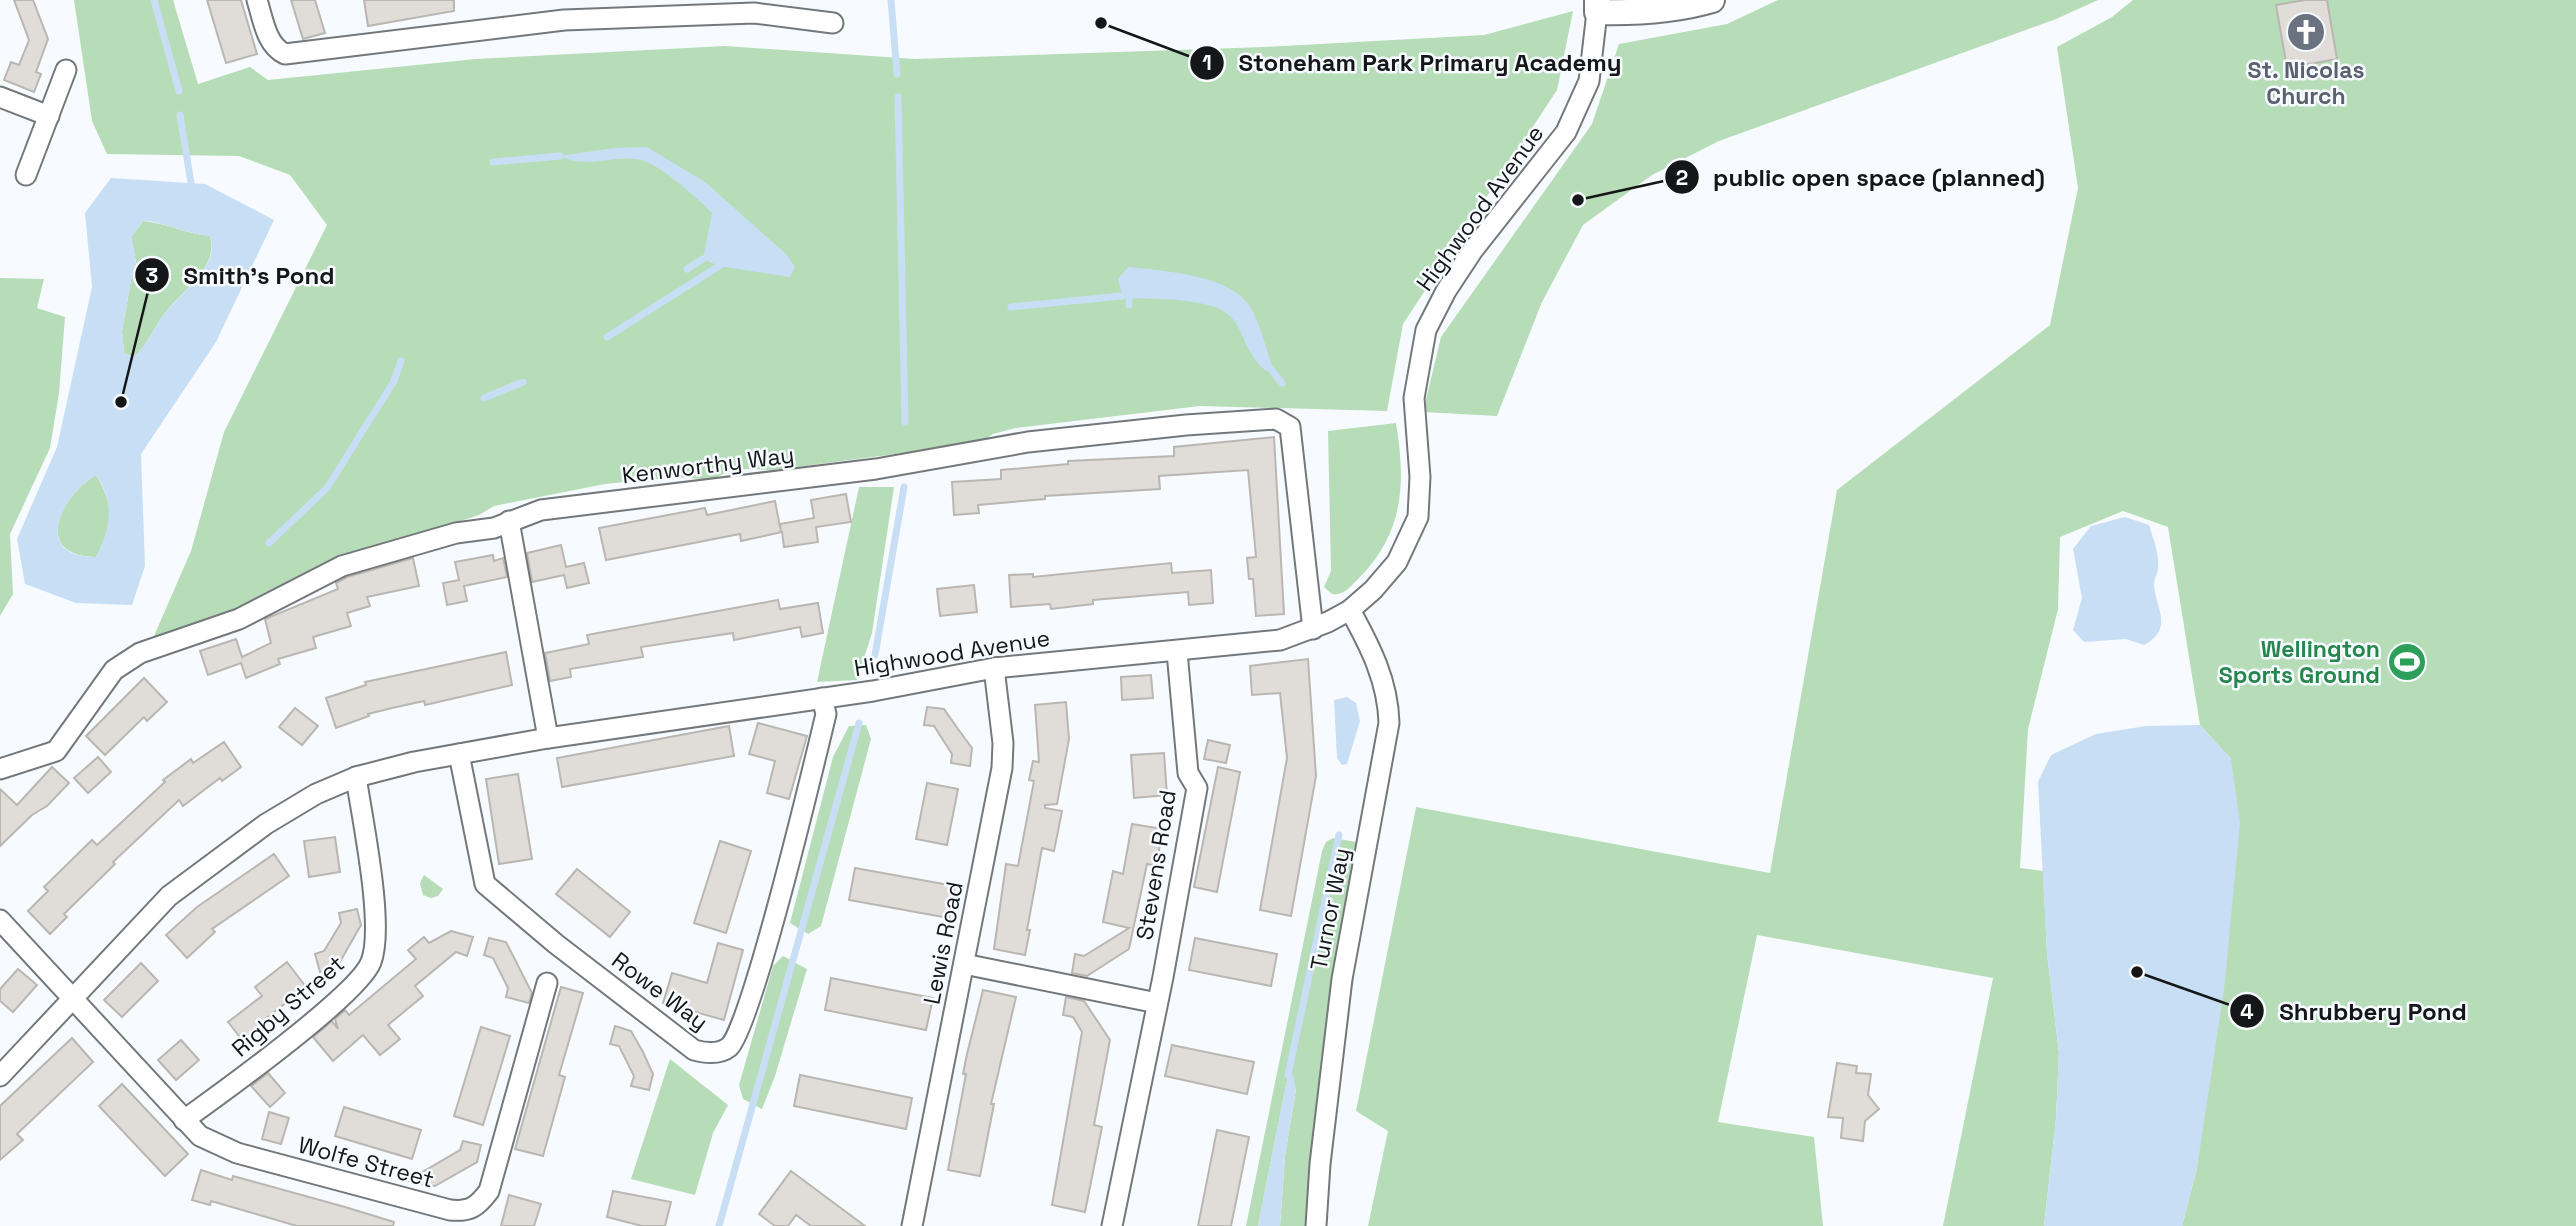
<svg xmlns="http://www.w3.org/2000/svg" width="2576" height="1226" viewBox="0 0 2576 1226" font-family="'Space Grotesk',sans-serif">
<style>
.green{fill:#b6ddb8}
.water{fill:#c8def4;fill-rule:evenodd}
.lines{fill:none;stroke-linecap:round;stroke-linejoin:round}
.stream{stroke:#c8def4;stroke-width:7}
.building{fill:#e0dcd8;stroke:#bab6b2;stroke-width:2}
.minor-casing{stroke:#74787b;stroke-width:23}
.tertiary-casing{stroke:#74787b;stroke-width:28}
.minor{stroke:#fff;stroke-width:19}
.tertiary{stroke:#fff;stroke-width:24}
.labels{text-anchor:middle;stroke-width:5;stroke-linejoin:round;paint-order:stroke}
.worship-label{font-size:23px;font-weight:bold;fill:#5b616d;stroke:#f7fbff}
.street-label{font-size:23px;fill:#141617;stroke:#f7fbff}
.leisure-label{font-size:23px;font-weight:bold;fill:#27864d;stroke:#f7fbff;text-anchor:end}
.leader{fill:none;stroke:#141617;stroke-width:2.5}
.callout-dot{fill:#141617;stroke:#f7fbff;stroke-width:2.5}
.mark-label{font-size:21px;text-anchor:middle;font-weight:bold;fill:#fff}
.callout-label{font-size:24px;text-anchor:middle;font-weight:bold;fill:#141617;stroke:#f7fbff;stroke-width:5;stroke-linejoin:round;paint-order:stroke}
</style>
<rect width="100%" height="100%" fill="#f7fbff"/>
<g class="green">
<polygon points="74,0 173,0 198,84 250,67 268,80 476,59 725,46 915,59 1264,47 1484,35 1573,11 1557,90 1403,324 1387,411 1200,406 1016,428 993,434 980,443 773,470 746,469 725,473 712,480 678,477 605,484 494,506 479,515 355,556 177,641 154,636 191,551 224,432 327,225 290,175 239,156 107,154 92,121"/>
<polygon points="1778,0 2098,0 2056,19 1719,141 1652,175 1583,225 1542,302 1497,416 1423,412 1441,337 1592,124 1619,44 1727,24"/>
<polygon points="2133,0 2576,0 2576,1226 2182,1226 2197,1168 2231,759 2200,725 2168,527 2123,511 2060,537 2058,609 2028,729 2020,868 2043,871 2047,954 2059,1052 2056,1119 2044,1226 1943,1226 1993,978 1757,935 1718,1122 1814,1137 1823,1226 1368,1226 1388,1131 1356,1111 1416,807 1770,873 1837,490 2050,325 2078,188 2057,47 2112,17"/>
<path d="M143,221C167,223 186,234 210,236C220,269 178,293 162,317C152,332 147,345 134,357L124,354L122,331L131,280L137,267L131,237Z"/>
<polygon points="0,278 44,279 37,308 65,317 59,393 50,448 10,534 13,594 0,616"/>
<path d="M1396,423C1406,483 1404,533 1359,578C1351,586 1344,596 1332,594L1324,587L1331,571L1328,431Z"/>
<path d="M96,475C115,506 113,525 96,557C31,556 61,495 96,475Z"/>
<polygon points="859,487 894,487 872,633 857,680 817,682"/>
<polygon points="866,725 871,739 821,926 808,934 790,923 833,757 849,726"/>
<polygon points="1333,838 1356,842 1317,1094 1308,1226 1280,1226 1285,1156 1296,1089 1288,1075 1258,1226 1246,1226 1322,851 1326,842"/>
<polygon points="424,875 443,889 438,896 431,898 423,895 420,883"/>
<polygon points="783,956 807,969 775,1076 762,1109 743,1099 739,1085 773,966"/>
<polygon points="670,1059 728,1105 713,1133 695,1195 631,1179"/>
</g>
<g class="water">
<path d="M647,147L705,182L786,254L795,267L790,277L719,266L703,259L712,213C697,198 661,165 641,160C613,154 589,170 560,156L614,148Z"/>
<path d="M111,178L205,184L274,220L216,342L141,454L145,566L132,605L76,603L25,584L17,539L57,447L92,287L85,213ZM143,221C166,222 186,234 210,236C221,268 178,294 162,317C152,332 147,345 134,357L124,353L122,331L131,280L137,267L131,237ZM96,475C115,501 111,529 96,557C31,557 61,495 96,475Z"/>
<path d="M1128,267C1163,271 1234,274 1252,310C1261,327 1266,348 1272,366L1266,371C1244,353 1245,331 1230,316C1211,297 1149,299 1123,298L1118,279Z"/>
<path d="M2125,517L2149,525C2153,538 2160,555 2158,569C2157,574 2154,580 2154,585C2156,609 2174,629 2144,645L2126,639L2084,642L2073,630L2082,598L2073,549L2091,526Z"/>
<polygon points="1347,697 1356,703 1360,721 1347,764 1342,765 1337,758 1334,700"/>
<polygon points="2200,725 2231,759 2240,823 2224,990 2197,1168 2182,1226 2044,1226 2056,1119 2059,1052 2047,954 2038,782 2051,755 2096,734 2146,726"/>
<polygon points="1288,1075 1293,1075 1296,1089 1285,1156 1280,1226 1258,1226"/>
</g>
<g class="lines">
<g class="stream">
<polyline points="154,0 179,91"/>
<polyline points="891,0 897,74"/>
<polyline points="898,97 905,422"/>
<polyline points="180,115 191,183"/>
<polyline points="493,162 560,156"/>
<polyline points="687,269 703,259"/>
<polyline points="1129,298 1129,305"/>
<polyline points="1011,307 1122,296"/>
<polyline points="607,337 719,266"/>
<polyline points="1270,368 1282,383"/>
<polyline points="484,398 523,382"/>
<polyline points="269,543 327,488 394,381 401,361"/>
<polyline points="875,655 904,487"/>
<polyline points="1288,1075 1339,835"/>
<polyline points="719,1226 859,723"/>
</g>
</g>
<g class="building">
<polygon points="14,0 33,0 48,39 36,72 41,74 34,92 4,80 11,62 19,65 29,40"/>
<polygon points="207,0 241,0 257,54 226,63"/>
<polygon points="291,0 315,0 325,33 303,39"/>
<polygon points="364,0 454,0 454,11 368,26"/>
<polygon points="2305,0 2327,0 2337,59 2287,68 2276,5"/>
<polygon points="1274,437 1284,614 1256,616 1253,579 1249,579 1247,558 1256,557 1248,470 1159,476 1160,489 1045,496 1045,499 978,505 979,513 954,515 952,482 1001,479 1001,470 1068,464 1068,461 1174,456 1174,447"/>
<polygon points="846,494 851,522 816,527 818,542 784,547 782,532 741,541 740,534 606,560 599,528 705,508 707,515 775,501 781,532 780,524 814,518 811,500"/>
<polygon points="561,545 566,567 584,563 589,583 567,588 564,575 532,582 527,553"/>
<polygon points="493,555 494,561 503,558 507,577 464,586 467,601 447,605 443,583 459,580 455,562"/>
<polygon points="413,558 419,586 367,597 370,606 347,613 351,626 313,637 316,648 278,659 280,664 246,678 241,663 208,675 200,651 236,639 242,657 271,643 265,619 338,589 336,583 347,577"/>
<polygon points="1171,563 1172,573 1211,570 1213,603 1189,605 1188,592 1093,600 1093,604 1051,609 1050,604 1011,607 1009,575 1033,574 1033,577"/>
<polygon points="974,585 977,612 940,616 937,589"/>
<polygon points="778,600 780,609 818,603 823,633 802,637 800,627 734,640 733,633 641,647 643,657 570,669 571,677 550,681 545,653 589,644 587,635"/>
<polygon points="506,652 512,685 425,705 424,701 392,708 368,714 369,716 336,728 326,698 366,685 365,682"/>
<polygon points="1308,659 1316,776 1291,916 1260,910 1287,758 1280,693 1252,695 1250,666"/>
<polygon points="1151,675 1153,698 1122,700 1121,677"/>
<polygon points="144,678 167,702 147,721 144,717 105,755 86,736"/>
<polygon points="1066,702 1069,739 1057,804 1045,805 1045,808 1062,811 1054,851 1042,848 1027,930 1030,930 1025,955 994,949 1006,864 1018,866 1034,781 1029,780 1033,761 1039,762 1035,705"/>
<polygon points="927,707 944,709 958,729 972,748 970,766 951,763 952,754 934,726 924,725"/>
<polygon points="295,708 318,726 302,745 279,727"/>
<polygon points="758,723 807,736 789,799 767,793 775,761 749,754"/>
<polygon points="729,726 734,756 562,787 557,758"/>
<polygon points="1208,740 1230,745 1226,763 1204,759"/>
<polygon points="224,742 241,767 222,781 220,778 183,806 179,800 113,862 115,864 64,914 67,917 50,934 28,911 48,891 44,887 92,840 97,845 165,782 163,780 191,759 193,763"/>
<polygon points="1164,753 1167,795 1134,798 1131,755"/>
<polygon points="98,757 111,772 88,793 74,778"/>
<polygon points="52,767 69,783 47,806 32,815 0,846 0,789 17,805"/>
<polygon points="1218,767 1240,772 1217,892 1194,887"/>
<polygon points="518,774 532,859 499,864 486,779"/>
<polygon points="927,783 958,789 947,845 916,839"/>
<polygon points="1132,824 1163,829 1156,866 1147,864 1129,949 1087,976 1072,973 1075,954 1084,956 1129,928 1103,922 1113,871 1123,874"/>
<polygon points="335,837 340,872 309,877 304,841"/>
<polygon points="720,841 751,851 726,933 694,923"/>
<polygon points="274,854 289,876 212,929 215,932 187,958 166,935 197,907"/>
<polygon points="855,868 955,886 949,918 849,900"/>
<polygon points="577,869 630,912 610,937 556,894"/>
<polygon points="357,909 361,925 337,967 320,972 315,954 324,951 341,923 339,913"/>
<polygon points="451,931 473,937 467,956 456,952 415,986 423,996 388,1025 400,1039 380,1055 363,1035 333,1061 313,1037 332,1021 338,1029 335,1019 345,1010 349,1015 416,959 408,950 424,937 429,943"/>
<polygon points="489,938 506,942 532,993 529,1003 506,997 508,988 493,958 484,955"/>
<polygon points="1195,938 1277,954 1271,986 1189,970"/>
<polygon points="718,943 743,950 724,1020 663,1003 672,973 707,983"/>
<polygon points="287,962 306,987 264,1020 267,1024 243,1041 228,1022 262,996 255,987"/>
<polygon points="141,963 158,981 122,1017 104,1000"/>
<polygon points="18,969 37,985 13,1012 0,1001 0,989"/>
<polygon points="831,978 933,998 926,1030 825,1010"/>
<polygon points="561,987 583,993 559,1075 565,1077 543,1156 515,1149"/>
<polygon points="983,990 1016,997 991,1104 994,1104 980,1176 948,1170 966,1074 963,1074 967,1054"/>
<polygon points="1066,997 1084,1001 1110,1040 1094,1125 1102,1127 1085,1212 1052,1205 1082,1032 1073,1017 1063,1015"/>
<polygon points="615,1026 631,1031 643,1052 653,1074 649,1090 631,1086 634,1076 619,1046 610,1044"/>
<polygon points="481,1027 510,1036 483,1125 454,1116"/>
<polygon points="72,1038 93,1062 17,1134 23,1140 0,1160 0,1106"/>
<polygon points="181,1040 199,1060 176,1080 158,1060"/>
<polygon points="1172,1045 1254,1062 1247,1094 1165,1076"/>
<polygon points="1837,1063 1857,1066 1856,1073 1871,1074 1868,1095 1879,1109 1865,1121 1863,1141 1841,1138 1843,1118 1828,1117"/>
<polygon points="268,1073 285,1093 270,1107 251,1086"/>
<polygon points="800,1075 912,1098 906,1129 794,1106"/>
<polygon points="122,1084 188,1154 165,1176 99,1106"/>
<polygon points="344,1107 421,1130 412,1159 335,1136"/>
<polygon points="269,1112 289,1118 281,1144 262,1139"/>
<polygon points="1217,1130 1249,1137 1231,1226 1198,1226"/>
<polygon points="463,1141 481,1145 477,1162 435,1186 407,1181 460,1150"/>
<polygon points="201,1170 232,1180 233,1176 345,1207 394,1222 393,1226 297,1226 211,1201 210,1205 192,1200"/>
<polygon points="791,1171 865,1226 811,1226 796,1215 788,1226 775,1226 759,1214"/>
<polygon points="613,1191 671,1202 665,1226 642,1226 607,1217"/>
<polygon points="509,1195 541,1204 534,1226 501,1226"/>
</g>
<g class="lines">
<defs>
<g id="minor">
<path d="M257,0C263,19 266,45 285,54L564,20L754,13L833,23"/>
<polyline points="0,97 49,116"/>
<polyline points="26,175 66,70"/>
<polyline points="509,521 548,738"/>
<path d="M459,754L485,884L556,944L694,1050C705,1053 719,1055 729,1047C751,1030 815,760 826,714L822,698"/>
<polyline points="0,769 56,751 114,670 140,653 239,619 342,566 456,533 494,528 541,510 876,469 1028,442 1186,425 1276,419 1290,427 1313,629"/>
<path d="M0,920L200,1136L237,1153L450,1210C470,1212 477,1207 489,1191L547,983"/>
<polyline points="964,964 1157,1003"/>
<polyline points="0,1076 169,896 266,824 316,794 356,777 414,762 548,738 873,691 994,668 1280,640 1328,622 1350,610 1373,590 1397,562 1418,517 1420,477 1414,398 1426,330 1446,291 1473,250 1566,132 1589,81 1597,12"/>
<path d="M184,1120C219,1095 358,995 371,962C385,926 362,818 356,777"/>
<polyline points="912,1226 1002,768 1003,743 994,668"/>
<polyline points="1112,1226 1163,977 1197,788 1188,773 1177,652"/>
<path d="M1316,1226L1320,1164L1342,979L1389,723C1388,681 1370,646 1350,610"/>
</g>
<path id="tertiary" d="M1597,0V12C1636,13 1675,11 1712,0"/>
</defs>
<use href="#minor" class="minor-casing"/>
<use href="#tertiary" class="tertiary-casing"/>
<use href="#minor" class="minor"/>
<use href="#tertiary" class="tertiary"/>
</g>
<defs>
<symbol id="church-disc" viewBox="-11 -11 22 22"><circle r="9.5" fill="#6b7280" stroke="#f7fbff"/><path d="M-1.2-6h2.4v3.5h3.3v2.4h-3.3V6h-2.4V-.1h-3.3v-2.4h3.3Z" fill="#fff"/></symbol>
<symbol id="stadium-disc" viewBox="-11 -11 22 22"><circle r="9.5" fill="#2e9e5b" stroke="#f7fbff"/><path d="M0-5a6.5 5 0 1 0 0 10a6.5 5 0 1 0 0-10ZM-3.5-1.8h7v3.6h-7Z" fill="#fff"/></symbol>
</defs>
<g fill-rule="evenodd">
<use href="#church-disc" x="2284" y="10" width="44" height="44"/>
<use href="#stadium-disc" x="2385" y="640" width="44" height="44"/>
</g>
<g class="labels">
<g class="worship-label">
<text x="2306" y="78">St. Nicolas<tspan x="2306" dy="26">Church</tspan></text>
</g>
<g class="street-label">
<text transform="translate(1480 208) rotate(-54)" y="8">Highwood Avenue</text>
<text transform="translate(708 465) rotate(-7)" y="8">Kenworthy Way</text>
<text transform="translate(952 653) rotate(-9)" y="8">Highwood Avenue</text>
<text transform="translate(1156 865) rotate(-81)" y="8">Stevens Road</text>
<text transform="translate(1330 909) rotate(-79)" y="8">Turnor Way</text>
<text transform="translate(943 943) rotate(-79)" y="8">Lewis Road</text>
<text transform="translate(660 991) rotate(37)" y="8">Rowe Way</text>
<text transform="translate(288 1006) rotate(-41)" y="8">Rigby Street</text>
<text transform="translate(366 1162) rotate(15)" y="8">Wolfe Street</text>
</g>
<g class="leisure-label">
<text x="2380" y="657">Wellington<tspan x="2380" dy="26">Sports Ground</tspan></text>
</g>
</g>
<path class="leader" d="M1101 23L1207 63M1578 200L1682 177M121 402L152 275M2137 972L2247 1011"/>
<g class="callout-dot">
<circle cx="1101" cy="23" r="7"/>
<circle cx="1578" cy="200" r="7"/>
<circle cx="121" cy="402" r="7"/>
<circle cx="2137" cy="972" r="7"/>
<circle cx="1207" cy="63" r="18"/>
<circle cx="1682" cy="177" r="18"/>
<circle cx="152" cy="275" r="18"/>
<circle cx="2247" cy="1011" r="18"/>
</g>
<g class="mark-label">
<text x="1207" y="70">1</text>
<text x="1682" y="185">2</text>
<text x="152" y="283">3</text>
<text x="2247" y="1019">4</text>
</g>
<g class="callout-label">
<text x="1430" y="71">Stoneham Park Primary Academy</text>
<text x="1879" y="186">public open space (planned)</text>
<text x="259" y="284">Smith's Pond</text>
<text x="2373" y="1020">Shrubbery Pond</text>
</g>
</svg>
